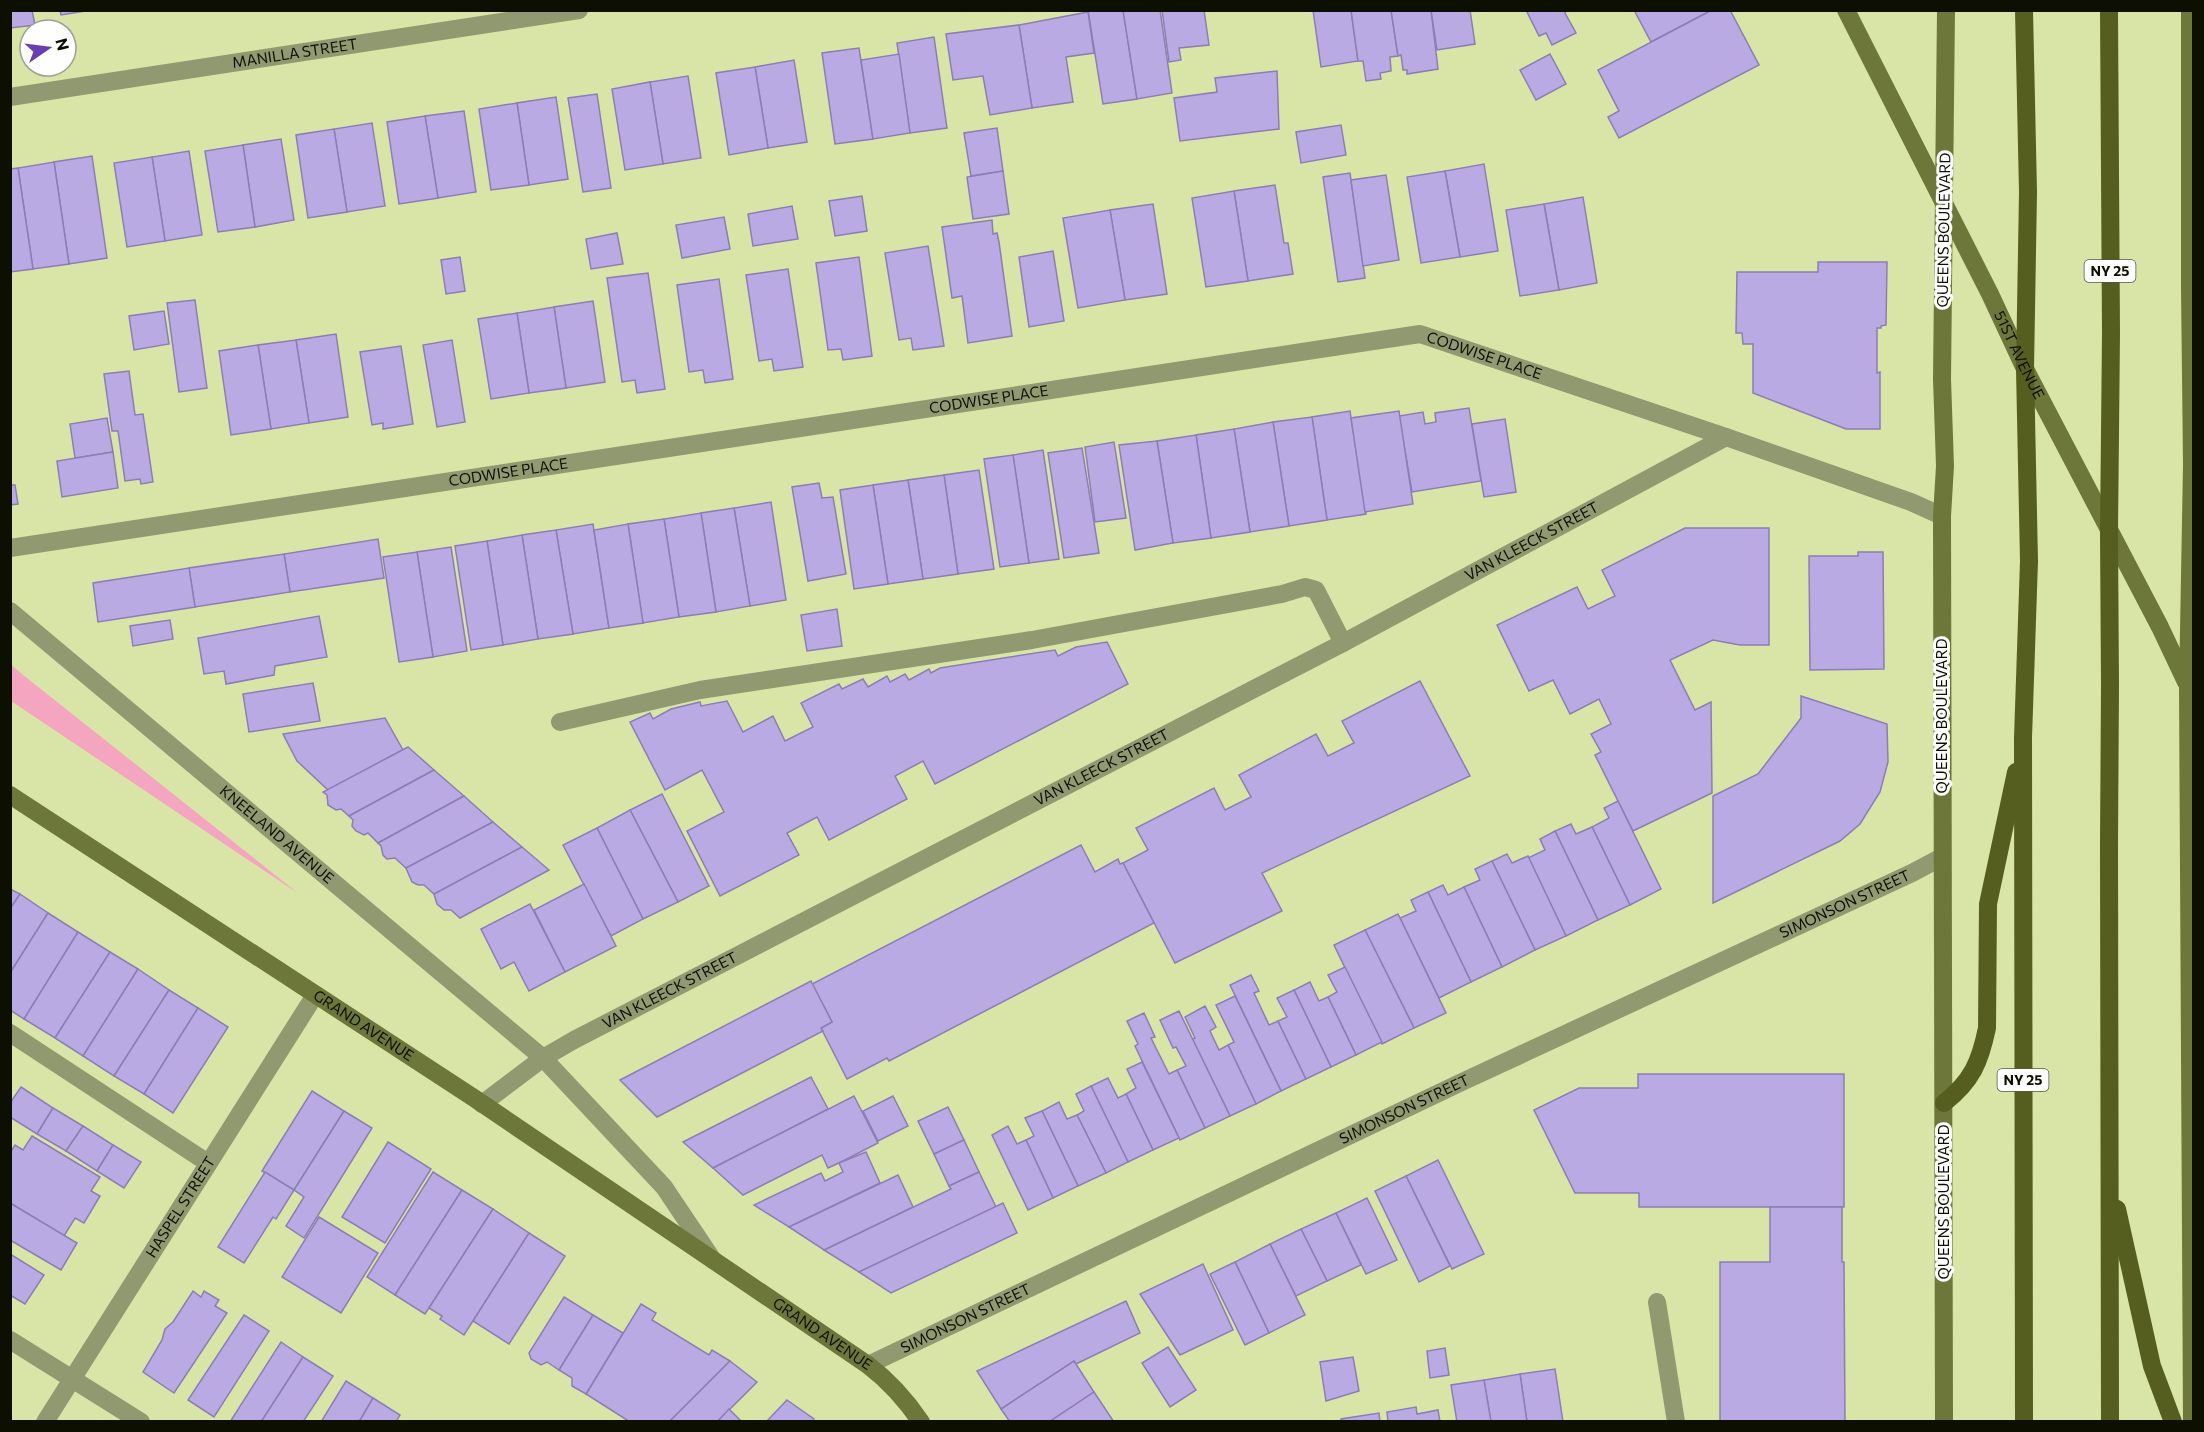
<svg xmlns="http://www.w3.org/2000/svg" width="2204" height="1432" viewBox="0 0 2204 1432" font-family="Commissioner,sans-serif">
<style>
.green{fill:#f4a6c1}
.building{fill:#b9aae4;stroke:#8c7db4;stroke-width:1.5}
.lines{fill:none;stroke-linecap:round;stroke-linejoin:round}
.lane{stroke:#919971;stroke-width:18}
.street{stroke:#919971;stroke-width:18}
.secondary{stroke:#6d7739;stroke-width:18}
.primary{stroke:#555e1f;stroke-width:18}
.labels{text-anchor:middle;stroke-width:6;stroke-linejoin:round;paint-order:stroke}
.shield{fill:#fefefe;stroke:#55574c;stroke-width:1.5}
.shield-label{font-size:14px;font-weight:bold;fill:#0d1000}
.street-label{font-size:15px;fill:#0d1000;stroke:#fefefe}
</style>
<rect width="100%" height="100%" fill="#d9e5a6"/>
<polygon class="green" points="10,664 27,678 299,894 11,701"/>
<g class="building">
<polygon points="10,10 32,10 35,25 10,28"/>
<polygon points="60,10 92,10 61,15"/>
<polygon points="1088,10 1123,10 1137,99 1103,104"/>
<polygon points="1123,10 1160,10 1172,93 1137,99"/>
<polygon points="1162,10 1204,10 1209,45 1179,48 1181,60 1169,62"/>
<polygon points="1313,10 1351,10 1358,61 1321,67"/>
<polygon points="1351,10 1391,10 1398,56 1390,57 1391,71 1380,73 1381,79 1366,81 1363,61 1358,61"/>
<polygon points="1391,10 1431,10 1438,69 1407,74 1407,70 1403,70 1401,55 1398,56"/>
<polygon points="1431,10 1470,10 1475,44 1437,50"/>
<polygon points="1526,10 1567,10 1565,13 1576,33 1552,45 1546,33 1539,36"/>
<polygon points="1634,10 1712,10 1651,42"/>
<polygon points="1712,10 1730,10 1759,65 1619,138 1608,117 1619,111 1598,70"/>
<polygon points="1088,12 1094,53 1066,57 1073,102 1032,108 1019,25"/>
<polygon points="1019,25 1032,108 990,115 983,76 953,80 946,34"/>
<polygon points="934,37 947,128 910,133 897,43"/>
<polygon points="859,48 873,139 835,144 822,53"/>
<polygon points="899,54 910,133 873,139 861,60"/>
<polygon points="1550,54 1566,84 1536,100 1520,70"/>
<polygon points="794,60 807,142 768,148 755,67"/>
<polygon points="755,67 768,148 729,155 716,73"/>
<polygon points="1277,71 1279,129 1180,141 1174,98 1217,92 1215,78"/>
<polygon points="688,76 701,158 663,164 650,82"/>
<polygon points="650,82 663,164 625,170 612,89"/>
<polygon points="597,94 611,188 583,192 568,98"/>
<polygon points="556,97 568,179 529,185 517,103"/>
<polygon points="517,103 529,185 491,190 479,109"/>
<polygon points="464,111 476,192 438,198 425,116"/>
<polygon points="425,116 438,198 399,204 387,122"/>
<polygon points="372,123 385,206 347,212 334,129"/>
<polygon points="1341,125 1346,155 1301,163 1296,132"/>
<polygon points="997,128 1003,171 971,176 964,133"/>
<polygon points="334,129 347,212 308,218 296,135"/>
<polygon points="281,139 294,220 255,227 243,145"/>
<polygon points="243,145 255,227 218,232 205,151"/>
<polygon points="189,151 202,235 165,241 152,157"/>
<polygon points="92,156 107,258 69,264 54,162"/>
<polygon points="152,157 165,241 127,247 114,163"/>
<polygon points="54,162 69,264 33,269 18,168"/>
<polygon points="1484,164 1498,251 1460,257 1445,171"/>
<polygon points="18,168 33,269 10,272 10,169"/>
<polygon points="1003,171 1009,214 973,219 967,177"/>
<polygon points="1445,171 1460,257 1421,263 1407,177"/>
<polygon points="1350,173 1365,278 1338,282 1323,177"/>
<polygon points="1386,175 1399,260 1363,266 1351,180"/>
<polygon points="1275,185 1284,243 1288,243 1293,274 1248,281 1234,191"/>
<polygon points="1234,191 1248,281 1206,287 1192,198"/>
<polygon points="862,196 867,231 835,236 829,201"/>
<polygon points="1583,197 1597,283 1559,290 1544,204"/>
<polygon points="1153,204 1167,294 1125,300 1110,210"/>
<polygon points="1544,204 1559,290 1520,296 1506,210"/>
<polygon points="792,206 798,239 753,246 748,214"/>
<polygon points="1110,210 1125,300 1078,308 1063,218"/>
<polygon points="724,217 730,249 682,258 676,225"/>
<polygon points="992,220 993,234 997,233 999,242 1012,336 968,343 962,296 952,298 942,227"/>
<polygon points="617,233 623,264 591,269 586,239"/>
<polygon points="928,246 944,346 913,350 911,338 899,340 885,253"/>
<polygon points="1053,251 1064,321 1029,327 1019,257"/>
<polygon points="460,257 465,291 446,294 441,260"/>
<polygon points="859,257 872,356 843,360 841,349 828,350 816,263"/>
<polygon points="1818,262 1887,262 1886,325 1881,326 1881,328 1877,328 1877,373 1880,372 1880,429 1846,429 1753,393 1753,344 1743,344 1742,333 1736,333 1737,272 1818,272"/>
<polygon points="788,269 803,367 774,371 772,359 759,361 746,275"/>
<polygon points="648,273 665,389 637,393 635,380 622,382 607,278"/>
<polygon points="719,279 733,379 705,383 703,370 689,372 677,285"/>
<polygon points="195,300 207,388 179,392 167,303"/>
<polygon points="593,301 605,382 566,388 554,307"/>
<polygon points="554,307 566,388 529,393 517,313"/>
<polygon points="164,311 169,344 134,350 129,316"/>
<polygon points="517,313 529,393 491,399 478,319"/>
<polygon points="336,334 348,417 309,423 296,340"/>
<polygon points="296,340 309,423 271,429 258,345"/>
<polygon points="452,340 465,422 437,427 423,345"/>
<polygon points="258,345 271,429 231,435 219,351"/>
<polygon points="401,346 413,424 383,429 383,423 372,425 360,352"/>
<polygon points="129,371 135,415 143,414 153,482 141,484 140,479 125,481 118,431 112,431 104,374"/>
<polygon points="1469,408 1481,481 1412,492 1399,416 1423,412 1425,424 1436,422 1435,413"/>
<polygon points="1350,411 1366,514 1327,520 1312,417"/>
<polygon points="1399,411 1413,504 1365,512 1351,418"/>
<polygon points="1312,417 1327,520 1289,526 1273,422"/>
<polygon points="107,418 113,452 75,458 70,424"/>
<polygon points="1505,419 1516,492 1484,497 1472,424"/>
<polygon points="1273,422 1289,526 1250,532 1234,429"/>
<polygon points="1234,429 1250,532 1211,538 1196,435"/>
<polygon points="1196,435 1211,538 1173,543 1157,441"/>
<polygon points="1157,441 1173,543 1135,550 1119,445"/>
<polygon points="1114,442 1126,518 1095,522 1085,447"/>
<polygon points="1082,448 1099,553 1064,558 1048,453"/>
<polygon points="1043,450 1059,559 1029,563 1013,455"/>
<polygon points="113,452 118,488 62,497 57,461"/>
<polygon points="1013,455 1029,563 1000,567 984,459"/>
<polygon points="979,470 994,569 958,574 944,475"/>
<polygon points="944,475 958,574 923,579 908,480"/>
<polygon points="908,480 923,579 888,584 873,485"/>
<polygon points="819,483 822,498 833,497 846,574 808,581 792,487"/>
<polygon points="10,485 15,485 18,504 10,505"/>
<polygon points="873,485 888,584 854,589 840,490"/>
<polygon points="771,502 786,600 750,606 734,508"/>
<polygon points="734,508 750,606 716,612 701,513"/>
<polygon points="701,513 716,612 679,617 664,519"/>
<polygon points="664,519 679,617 643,623 628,524"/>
<polygon points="593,524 609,628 573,634 556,530"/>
<polygon points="628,524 643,623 609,628 594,530"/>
<polygon points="1685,528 1769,528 1769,645 1740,645 1713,640 1670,660 1695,710 1711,702 1712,793 1633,831 1595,755 1601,752 1591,734 1611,724 1599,699 1570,714 1553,680 1529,691 1497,625 1577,587 1588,609 1615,596 1602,570"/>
<polygon points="556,530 573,634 538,639 522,535"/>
<polygon points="522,535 538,639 503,645 487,541"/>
<polygon points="378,539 384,578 290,592 284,554"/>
<polygon points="487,541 503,645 471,650 455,546"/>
<polygon points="451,547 467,651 433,657 417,552"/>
<polygon points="417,552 433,657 399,662 383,557"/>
<polygon points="1858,552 1883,552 1884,669 1810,670 1809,556 1858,556"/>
<polygon points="284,554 290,592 195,607 189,568"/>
<polygon points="189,568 195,607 98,622 93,583"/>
<polygon points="837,609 842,646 807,651 801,615"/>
<polygon points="319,616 327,657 275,666 274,675 226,684 224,671 204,674 198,638"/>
<polygon points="170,620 173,639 133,646 130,626"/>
<polygon points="1107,642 1128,684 935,784 923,761 895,776 907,799 829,840 817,817 787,833 799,855 720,896 687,831 724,812 702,770 665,790 630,722 650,713 653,719 671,709 700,702 701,706 727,701 743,732 773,716 785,741 813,727 801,703 839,684 842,689 863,679 868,687 887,676 890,682 905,674 909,680 929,669 931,673 940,668 1055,650 1058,656 1076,647"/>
<polygon points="1420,681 1470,776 1262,873 1282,911 1175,963 1123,863 1148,850 1136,828 1214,788 1225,810 1251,797 1239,775 1316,734 1328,756 1354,743 1342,721"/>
<polygon points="313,683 320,721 249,732 243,694"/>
<polygon points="1801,696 1887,724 1888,762 1880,792 1860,824 1840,841 1713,903 1713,796 1758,774 1801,718"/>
<polygon points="385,718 403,750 328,790 297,761 283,734"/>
<polygon points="408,747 434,770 349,816 341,809 336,810 328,805 327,795 323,792"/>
<polygon points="434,770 464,796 378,843 368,833 364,835 356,831 352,826 353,820 349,816"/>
<polygon points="662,794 709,886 678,902 630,810"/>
<polygon points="464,796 493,822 406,868 395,858 387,859 383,855 381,846 378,843"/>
<polygon points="1618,801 1661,889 1630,905 1592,827 1609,818 1604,808"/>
<polygon points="630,810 678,902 643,919 597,828"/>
<polygon points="493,822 522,847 434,894 424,885 418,885 412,882 406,868"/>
<polygon points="1571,824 1576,834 1592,827 1630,905 1598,920 1555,831"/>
<polygon points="597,828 643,919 611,936 563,845"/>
<polygon points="1555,831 1598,920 1566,936 1528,858 1545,850 1540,839"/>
<polygon points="1081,845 1095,872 1118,859 1120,864 1123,863 1154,923 889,1061 887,1058 847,1079 821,1028 832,1022 812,984"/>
<polygon points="522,847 549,870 460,918 451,910 444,910 437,904 434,894"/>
<polygon points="1507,854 1512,863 1528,856 1566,936 1535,950 1492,861"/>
<polygon points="1492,861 1535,950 1502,967 1464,887 1480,880 1475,869"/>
<polygon points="584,884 616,946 565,972 534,910"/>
<polygon points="1443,885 1448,895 1464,887 1502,967 1471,982 1428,892"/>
<polygon points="10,889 20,894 10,909"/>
<polygon points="1428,892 1471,982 1439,998 1400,918 1416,911 1411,900"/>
<polygon points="20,894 48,913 10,973 10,909"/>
<polygon points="530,904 565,972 529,991 514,962 501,969 481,929"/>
<polygon points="48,913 78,932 24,1019 10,1010 10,973"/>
<polygon points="1398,914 1446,1013 1414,1028 1365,930"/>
<polygon points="1365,930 1414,1028 1382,1044 1334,945"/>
<polygon points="78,932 110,952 55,1038 24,1019"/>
<polygon points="110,952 138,969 83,1056 55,1038"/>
<polygon points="1345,967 1382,1042 1356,1055 1328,997 1337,992 1328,975"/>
<polygon points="138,969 169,990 114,1076 83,1056"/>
<polygon points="1251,975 1259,991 1254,993 1269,1025 1278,1021 1306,1079 1281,1091 1230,985"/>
<polygon points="811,981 832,1022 821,1028 823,1031 657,1117 620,1080"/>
<polygon points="1310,982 1319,1001 1328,997 1356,1055 1331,1067 1294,990"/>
<polygon points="169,990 198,1008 144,1094 114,1076"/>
<polygon points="1294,990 1331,1067 1306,1079 1278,1021 1287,1017 1277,998"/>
<polygon points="1235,996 1281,1091 1256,1104 1228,1045 1234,1042 1216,1005"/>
<polygon points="1205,1006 1216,1027 1210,1031 1219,1050 1228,1045 1256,1104 1230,1116 1192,1039 1195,1038 1185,1017"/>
<polygon points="198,1008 228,1027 173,1113 144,1094"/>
<polygon points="1179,1011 1230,1116 1205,1128 1177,1070 1186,1066 1176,1047 1173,1048 1160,1020"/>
<polygon points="1144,1013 1155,1037 1151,1038 1169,1074 1177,1070 1205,1128 1180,1140 1135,1046 1138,1044 1127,1021"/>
<polygon points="1142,1062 1179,1138 1153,1150 1126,1094 1136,1088 1127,1069"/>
<polygon points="1638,1074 1844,1074 1844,1207 1639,1207 1639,1193 1575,1193 1534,1110 1579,1088 1638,1088"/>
<polygon points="811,1077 828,1109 713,1168 683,1142"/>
<polygon points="1108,1078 1118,1098 1126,1094 1153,1150 1128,1162 1091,1086"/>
<polygon points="1091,1086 1128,1162 1106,1173 1077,1115 1084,1111 1076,1094"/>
<polygon points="21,1087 53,1108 37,1134 10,1117 10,1103"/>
<polygon points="312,1091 344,1111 294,1190 262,1171"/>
<polygon points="854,1096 878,1143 839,1163 828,1168 822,1155 743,1195 713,1168"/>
<polygon points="893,1096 908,1126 878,1141 863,1111"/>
<polygon points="1059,1102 1067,1119 1077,1115 1106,1173 1078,1186 1042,1111"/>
<polygon points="948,1107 964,1140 934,1154 918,1121"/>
<polygon points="53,1108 83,1126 66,1151 37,1134"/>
<polygon points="344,1111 372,1128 304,1238 286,1226 304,1197 294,1190"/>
<polygon points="1042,1111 1078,1186 1053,1198 1026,1140 1034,1136 1025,1118"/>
<polygon points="83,1126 113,1145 97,1171 66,1151"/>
<polygon points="1008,1126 1017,1144 1026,1140 1053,1198 1028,1210 992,1135"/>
<polygon points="32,1136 100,1177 91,1191 100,1196 84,1223 75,1218 64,1236 10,1203 10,1153 15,1145 23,1150"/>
<polygon points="964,1140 979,1172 949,1186 934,1154"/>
<polygon points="388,1142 431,1169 385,1243 342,1217"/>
<polygon points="113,1145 141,1162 124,1188 97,1171"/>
<polygon points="866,1152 880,1183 789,1227 754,1205 821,1173 825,1181 843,1172 839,1163"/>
<polygon points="1438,1160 1484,1254 1452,1269 1406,1176"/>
<polygon points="265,1172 294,1190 276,1219 273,1217 244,1263 218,1247"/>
<polygon points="433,1172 462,1190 395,1295 367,1277"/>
<polygon points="979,1172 996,1207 859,1272 824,1250 951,1189 949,1186"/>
<polygon points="898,1175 913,1207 824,1250 789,1227"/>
<polygon points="1406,1176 1450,1266 1419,1282 1375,1191"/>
<polygon points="462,1190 493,1209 425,1314 395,1295"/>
<polygon points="1367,1198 1397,1260 1366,1274 1336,1213"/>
<polygon points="10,1203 77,1243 61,1270 10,1240"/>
<polygon points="1003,1203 1017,1233 891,1293 859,1272"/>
<polygon points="1770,1207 1842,1207 1842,1262 1844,1262 1845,1422 1720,1422 1720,1262 1770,1262"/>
<polygon points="493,1209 529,1233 464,1335 440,1319 442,1316 429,1308"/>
<polygon points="1336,1213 1361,1265 1327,1281 1301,1229"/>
<polygon points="319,1217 378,1253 341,1313 282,1277"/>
<polygon points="1301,1229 1327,1281 1296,1296 1270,1244"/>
<polygon points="529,1233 565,1256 509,1344 473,1321"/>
<polygon points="1270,1244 1305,1315 1269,1333 1235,1262"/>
<polygon points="10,1254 44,1275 25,1304 10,1295"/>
<polygon points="1235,1262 1269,1333 1245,1345 1210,1274"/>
<polygon points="1203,1264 1233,1330 1180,1355 1140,1294"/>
<polygon points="193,1291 201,1297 204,1291 219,1300 215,1306 227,1313 174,1393 143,1372 162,1340 165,1329 173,1322"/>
<polygon points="564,1297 593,1315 559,1370 547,1362 541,1365 531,1359 529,1353"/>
<polygon points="1126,1301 1140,1333 1076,1364 1074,1361 1001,1409 977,1371"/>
<polygon points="641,1304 656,1313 652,1320 709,1355 712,1350 730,1361 669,1422 630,1422 586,1394"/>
<polygon points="244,1315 269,1331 214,1417 188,1400"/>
<polygon points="593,1315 623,1333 586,1394 572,1386 572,1378 559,1370"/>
<polygon points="281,1342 303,1357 261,1422 230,1422"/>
<polygon points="1168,1347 1196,1390 1170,1407 1142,1363"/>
<polygon points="1445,1348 1449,1375 1430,1378 1427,1351"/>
<polygon points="303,1357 333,1376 303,1422 261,1422"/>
<polygon points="1353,1357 1359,1391 1326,1401 1320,1362"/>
<polygon points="730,1361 757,1382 717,1422 669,1422"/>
<polygon points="1074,1361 1094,1392 1049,1422 1010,1422 1001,1409"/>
<polygon points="1555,1369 1563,1422 1527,1422 1520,1374"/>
<polygon points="1520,1374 1527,1422 1491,1422 1484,1380"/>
<polygon points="1484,1380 1491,1422 1457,1422 1451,1385"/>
<polygon points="346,1381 373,1398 359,1422 321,1422"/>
<polygon points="1094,1392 1114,1422 1049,1422"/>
<polygon points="373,1398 400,1415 396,1422 359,1422"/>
<polygon points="787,1400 814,1419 812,1422 766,1422"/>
<polygon points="1416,1407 1417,1414 1438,1410 1440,1422 1388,1422 1387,1412"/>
<polygon points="729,1409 742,1422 717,1422"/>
<polygon points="1379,1413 1380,1422 1341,1422 1341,1419"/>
</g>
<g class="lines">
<g class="lane">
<polyline points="560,722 700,690 1032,640 1282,594 1305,587 1316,590 1343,643"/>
<polyline points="10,1033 208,1163"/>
<polyline points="1657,1302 1676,1422"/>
</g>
<g class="street">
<path id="s1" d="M10,97L579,10"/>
<path id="s2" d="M10,548L1420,334L1726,437L1911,502L1942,516"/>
<path id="s3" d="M10,611L543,1058L664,1187L713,1260"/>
<path id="s4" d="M482,1104L543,1058L574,1040L1343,643L1726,437"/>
<polyline points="10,1340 141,1422"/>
<path id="s5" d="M868,1365L1464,1081L1912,873L1942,857"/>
<path id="s6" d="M45,1422L315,995"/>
</g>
<g class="secondary">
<path id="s7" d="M1846,10L1990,294L2025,369L2160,627L2186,682"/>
<polyline points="2190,10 2190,288 2192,465 2188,686 2192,1422"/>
<path id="s8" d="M10,795L474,1098L868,1365C889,1381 906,1400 921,1422"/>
<path d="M1944,1422C1944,1120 1942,818 1942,516L1945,466L1942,379L1946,10"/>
</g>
<g class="primary">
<polyline points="2109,10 2111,333 2109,532 2110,686 2109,844 2110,1422"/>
<path d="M1944,1103C1972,1081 1980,1062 1987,1028L1988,904L2016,772"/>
<polyline points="2117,1209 2152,1366 2173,1422"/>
<polyline points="2024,1422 2023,738 2029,561 2025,369 2028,192 2024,10"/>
</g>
</g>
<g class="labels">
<g class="shield">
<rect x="2084.5" y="260" width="51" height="22" rx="4.5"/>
<rect x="1997.5" y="1069" width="51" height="22" rx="4.5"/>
</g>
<g class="shield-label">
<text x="2110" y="276">NY 25</text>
<text x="2023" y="1085">NY 25</text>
</g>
<g class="street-label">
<text dy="5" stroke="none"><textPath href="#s1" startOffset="288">MANILLA STREET</textPath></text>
<text transform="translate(1944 230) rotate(-89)" y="5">QUEENS BOULEVARD</text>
<text dy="5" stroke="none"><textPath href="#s7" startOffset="386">51ST AVENUE</textPath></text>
<text dy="5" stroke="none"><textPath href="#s2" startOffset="1494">CODWISE PLACE</textPath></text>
<text dy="5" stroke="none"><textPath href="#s2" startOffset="990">CODWISE PLACE</textPath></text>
<text dy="5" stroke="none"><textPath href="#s2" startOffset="504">CODWISE PLACE</textPath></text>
<text dy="5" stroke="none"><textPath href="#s4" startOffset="1192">VAN KLEECK STREET</textPath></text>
<text transform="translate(1942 716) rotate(-90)" y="5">QUEENS BOULEVARD</text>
<text dy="5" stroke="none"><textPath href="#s4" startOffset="706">VAN KLEECK STREET</textPath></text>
<text dy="5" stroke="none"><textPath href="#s3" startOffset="348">KNEELAND AVENUE</textPath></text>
<text dy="5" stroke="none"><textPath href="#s5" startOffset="1080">SIMONSON STREET</textPath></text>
<text dy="5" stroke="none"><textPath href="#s4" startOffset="220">VAN KLEECK STREET</textPath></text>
<text dy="5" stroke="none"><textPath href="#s8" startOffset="422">GRAND AVENUE</textPath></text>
<text dy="5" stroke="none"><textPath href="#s5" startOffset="594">SIMONSON STREET</textPath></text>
<text transform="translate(1944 1202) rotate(-90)" y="5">QUEENS BOULEVARD</text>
<text dy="5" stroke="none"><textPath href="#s6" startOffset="254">HASPEL STREET</textPath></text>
<text dy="5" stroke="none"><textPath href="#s5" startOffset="108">SIMONSON STREET</textPath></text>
<text dy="5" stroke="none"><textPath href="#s8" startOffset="975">GRAND AVENUE</textPath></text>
</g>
</g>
<rect width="2204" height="1432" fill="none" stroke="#0d1000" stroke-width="24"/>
<g transform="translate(48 48) rotate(76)"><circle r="28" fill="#fefefe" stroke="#9e9f98" stroke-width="1.5"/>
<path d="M0-4.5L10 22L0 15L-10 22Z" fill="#6b3db4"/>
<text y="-9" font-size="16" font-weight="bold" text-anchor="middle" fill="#0d1000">N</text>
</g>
</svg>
